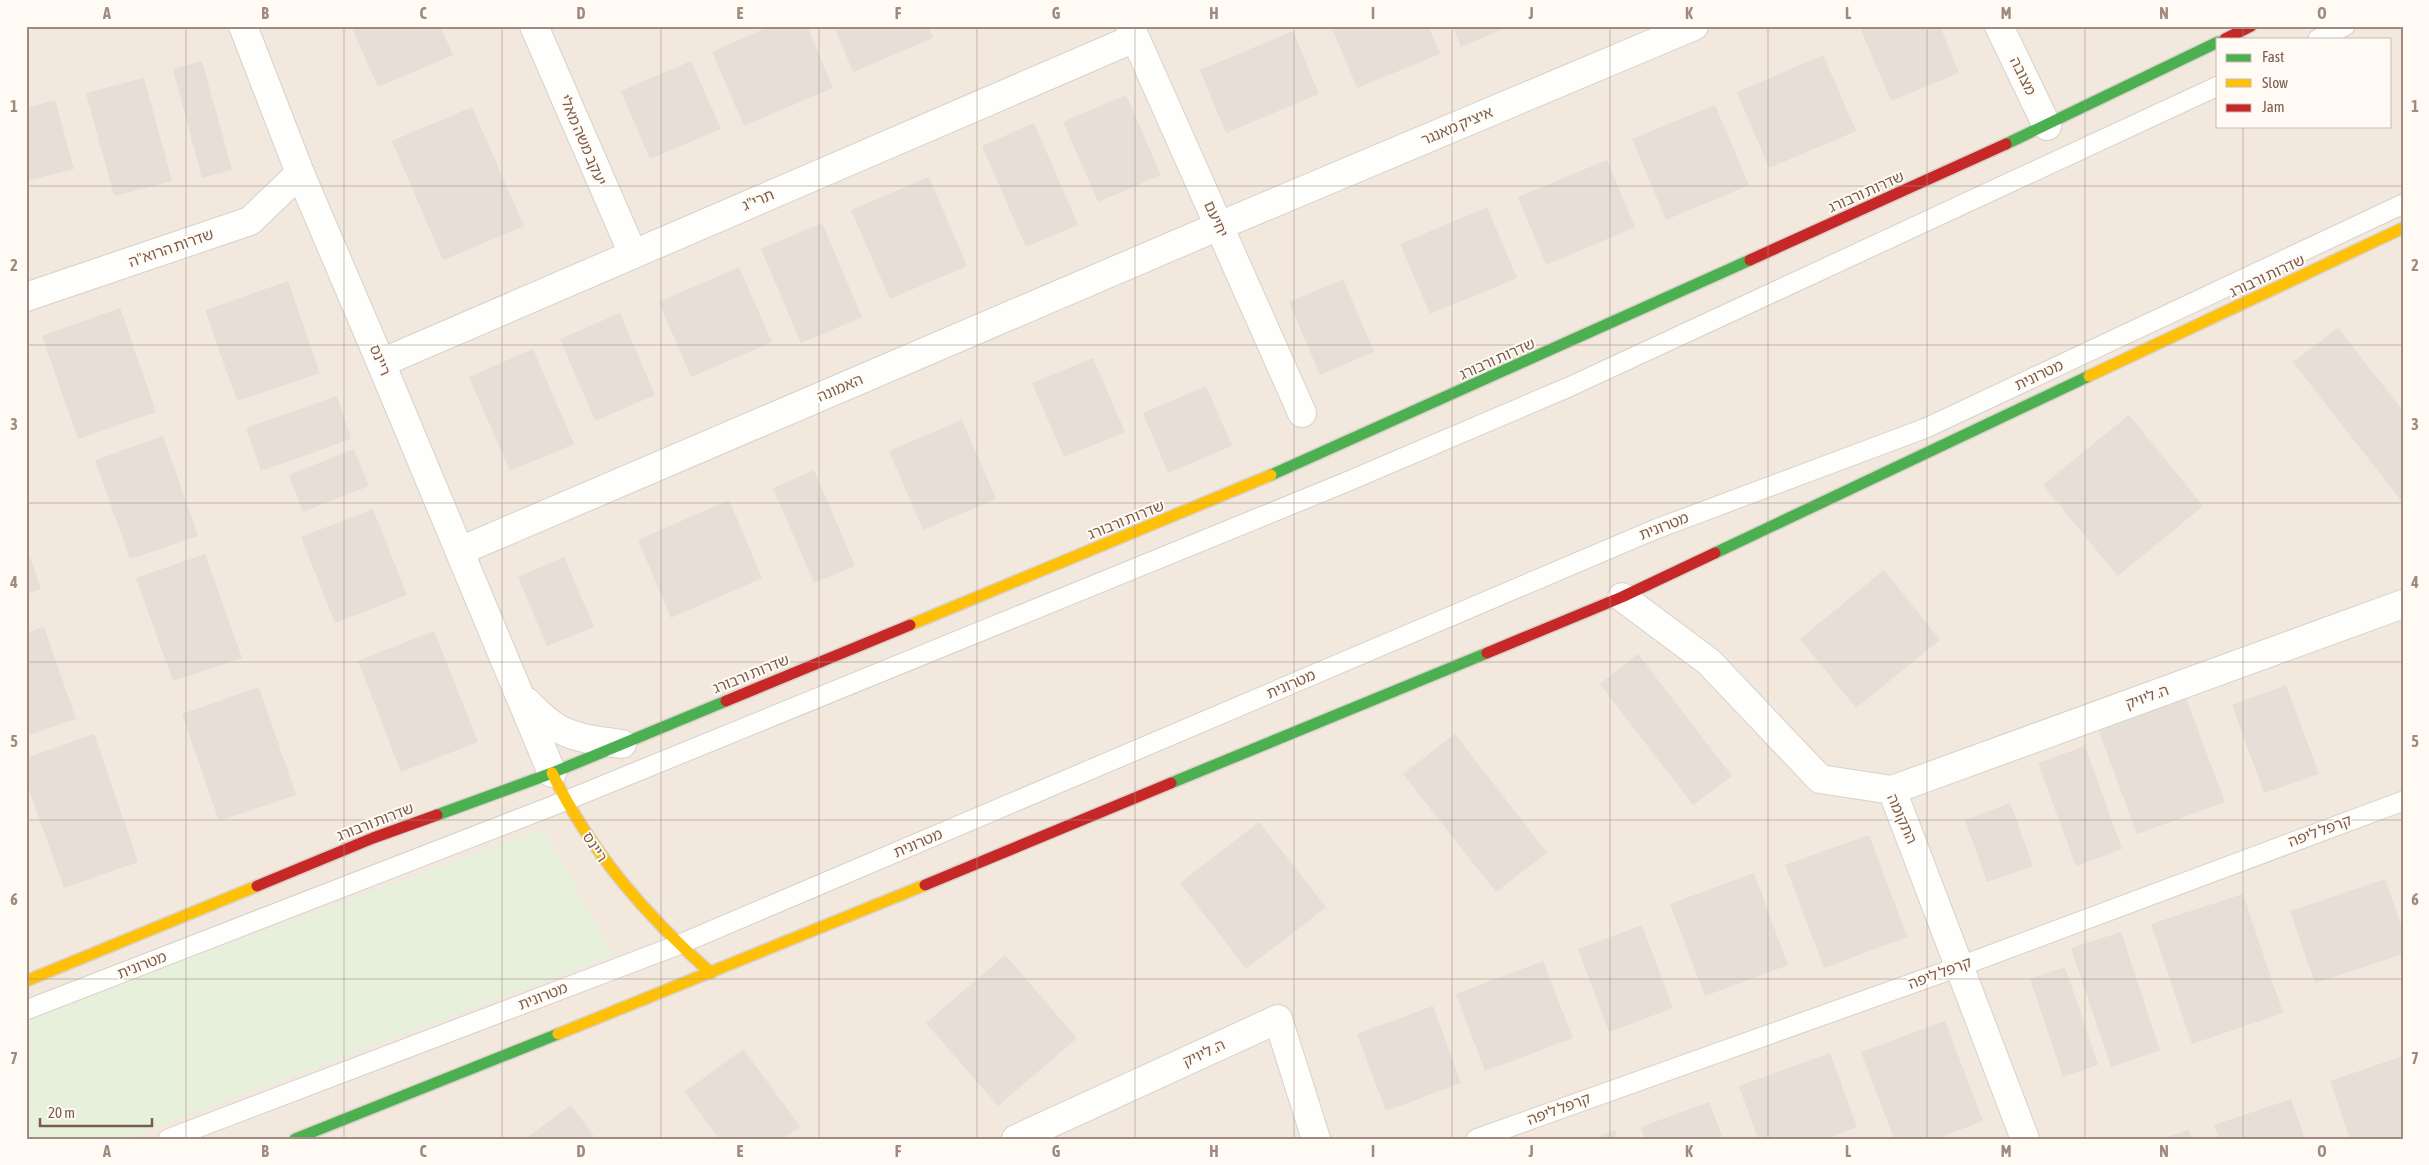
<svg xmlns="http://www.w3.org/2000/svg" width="2429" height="1165" viewBox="0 0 2429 1165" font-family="'Asap Condensed','Noto Sans Hebrew',sans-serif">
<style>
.residential{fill:#f2e8de;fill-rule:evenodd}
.green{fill:#e7f0db}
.building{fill:#e6ded7}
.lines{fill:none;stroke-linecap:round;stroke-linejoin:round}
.lane-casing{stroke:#d7d1cb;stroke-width:21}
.street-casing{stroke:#d7d1cb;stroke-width:30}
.fast-casing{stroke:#d9d2cb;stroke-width:14}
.slow-casing{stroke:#d9d2cb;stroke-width:14}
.jam-casing{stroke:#d9d2cb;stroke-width:14}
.lane{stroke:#fefefd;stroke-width:19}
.street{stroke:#fefefd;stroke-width:28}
.fast{stroke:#4caf50;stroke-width:11}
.slow{stroke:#ffc107;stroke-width:11}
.jam{stroke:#c62828;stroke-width:11}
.grid{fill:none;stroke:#9f8a7d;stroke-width:1;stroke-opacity:0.55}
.labels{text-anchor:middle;stroke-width:4;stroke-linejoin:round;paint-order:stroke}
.street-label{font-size:15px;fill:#7a5c4d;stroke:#fffaf3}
.neatline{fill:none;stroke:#9f8a7d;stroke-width:2}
.grid-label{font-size:16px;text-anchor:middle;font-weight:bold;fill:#9f8a7d}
</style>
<rect width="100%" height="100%" fill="#f9f5f0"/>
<path class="residential" d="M26,26H2403V1139H26ZM2218,39H2390V126H2218Z"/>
<polygon class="green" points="544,829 613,955 125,1139 26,1139 26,1017"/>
<g class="building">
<polygon points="351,26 440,26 453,55 378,87"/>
<polygon points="771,26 807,26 833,88 744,126 712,52"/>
<polygon points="834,26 928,26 933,38 853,72"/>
<polygon points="1331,26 1428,26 1440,54 1357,88"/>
<polygon points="1453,26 1510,26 1461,47"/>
<polygon points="1869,26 1940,26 1959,73 1891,101 1861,30"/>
<polygon points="1293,31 1319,94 1226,133 1200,70"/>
<polygon points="1823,55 1856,131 1769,168 1737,92"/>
<polygon points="202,61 232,170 202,178 173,69"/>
<polygon points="691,61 721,129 650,159 621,91"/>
<polygon points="144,78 172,181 114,196 86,93"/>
<polygon points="1126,95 1161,175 1098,202 1063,122"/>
<polygon points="55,100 74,169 26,181 26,108"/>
<polygon points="1715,105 1749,185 1666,220 1632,139"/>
<polygon points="472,107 524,226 443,260 392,141"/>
<polygon points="1034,123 1078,225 1026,247 982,146"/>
<polygon points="1607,160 1635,227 1546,265 1518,197"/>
<polygon points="929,177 967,266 890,299 851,210"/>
<polygon points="1487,207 1517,278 1430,314 1400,244"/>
<polygon points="822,223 862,317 801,343 761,249"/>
<polygon points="739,267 772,342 691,377 659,302"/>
<polygon points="1343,279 1374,352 1320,375 1289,302"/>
<polygon points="288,281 320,373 237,401 205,310"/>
<polygon points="120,308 156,412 78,439 42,336"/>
<polygon points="620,313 655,395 595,421 560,339"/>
<polygon points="2338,328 2403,411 2403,503 2293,362"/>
<polygon points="533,349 574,444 510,471 469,377"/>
<polygon points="1093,358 1125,432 1064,457 1032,383"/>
<polygon points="1206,386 1232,446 1168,473 1143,413"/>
<polygon points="337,396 351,439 261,471 246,428"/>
<polygon points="2129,415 2203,506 2118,576 2043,485"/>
<polygon points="962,420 996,499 923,530 889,451"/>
<polygon points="163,436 198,536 130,559 95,460"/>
<polygon points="354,449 369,486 303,512 289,475"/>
<polygon points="814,470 855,566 814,583 773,488"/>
<polygon points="729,500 762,578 671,618 638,540"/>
<polygon points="373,509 407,595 335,623 301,537"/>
<polygon points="26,546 41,589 26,594"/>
<polygon points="205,554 242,658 173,681 136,578"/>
<polygon points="564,557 594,627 547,646 518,577"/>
<polygon points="1884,570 1940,640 1856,708 1800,639"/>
<polygon points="44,627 76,719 26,736 26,633"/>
<polygon points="434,631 478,742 401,772 358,661"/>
<polygon points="1638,654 1732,776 1693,805 1600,684"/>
<polygon points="2286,685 2319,774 2264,793 2232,705"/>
<polygon points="259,687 296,795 219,821 182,714"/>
<polygon points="2186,698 2225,802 2137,834 2098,729"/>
<polygon points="94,734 138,862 64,888 26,781 26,758"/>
<polygon points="1455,734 1547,853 1496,892 1403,774"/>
<polygon points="2085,746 2122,849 2076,866 2038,763"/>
<polygon points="2010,803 2033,866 1987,882 1965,820"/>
<polygon points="1259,822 1326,907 1246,969 1180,883"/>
<polygon points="1869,835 1907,937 1824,968 1785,865"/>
<polygon points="1754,873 1788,965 1705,996 1670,904"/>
<polygon points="2385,879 2403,931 2403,954 2315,983 2290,911"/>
<polygon points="2243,894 2283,1013 2192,1044 2151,924"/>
<polygon points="1642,925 1673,1008 1609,1032 1578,949"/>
<polygon points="2121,932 2160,1050 2111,1067 2071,948"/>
<polygon points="1005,955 1077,1038 998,1106 926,1023"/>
<polygon points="1543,961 1573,1038 1485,1071 1456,994"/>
<polygon points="2065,967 2098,1065 2063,1077 2030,979"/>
<polygon points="1433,1006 1461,1083 1386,1111 1357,1034"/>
<polygon points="1945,1021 1983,1121 1935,1139 1894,1139 1861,1052"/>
<polygon points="743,1049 800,1126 783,1139 719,1139 685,1092"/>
<polygon points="1830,1053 1857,1127 1827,1139 1758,1139 1739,1086"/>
<polygon points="2403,1056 2403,1139 2350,1139 2330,1081"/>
<polygon points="2291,1099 2305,1139 2219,1139 2214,1125"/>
<polygon points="1709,1102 1723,1139 1645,1139 1641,1127"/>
<polygon points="571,1105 596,1139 525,1139"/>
<polygon points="1615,1130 1618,1139 1593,1139"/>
<polygon points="2189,1130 2192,1139 2163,1139 2163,1138"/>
</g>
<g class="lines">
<defs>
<g id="lane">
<polyline points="2318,39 2345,26"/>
<polyline points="26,1010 565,801 1344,483 1569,387 2218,86"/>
<polyline points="168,1139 678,945 1656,529 1926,428 2403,204"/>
<polyline points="1476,1139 1961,966 2403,801"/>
</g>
<g id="street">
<polyline points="243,26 300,173 381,363 552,773"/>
<polyline points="534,26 633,254"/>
<polyline points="1130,26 1302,413"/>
<polyline points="1999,26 2047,126"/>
<polyline points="26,297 250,221 300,173"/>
<polyline points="381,363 1135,38"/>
<polyline points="460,551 1219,226 1694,26"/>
<polyline points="1622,597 1709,662 1820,779 1892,790 2025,1139"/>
<path d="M527,702C561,738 575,737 622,744"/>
<polyline points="1892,790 2403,604"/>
<polyline points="1016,1139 1278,1019 1316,1139"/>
</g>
<g id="fast">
<polyline points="2006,144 2218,42"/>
<polyline points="1271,475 1750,260"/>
<polyline points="1715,553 2089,376"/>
<polyline points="1171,783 1487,653"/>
<polyline points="437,815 552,773 726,701"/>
<polyline points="295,1139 558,1034"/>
</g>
<g id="slow">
<polyline points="2089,376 2403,228"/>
<polyline points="910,625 1271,475"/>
<path d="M552,773C591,852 645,915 711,973"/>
<polyline points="26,981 257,886"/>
<polyline points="558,1034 925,885"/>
</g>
<g id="jam">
<polyline points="2225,39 2251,26"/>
<polyline points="1750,260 2006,144"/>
<polyline points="1487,653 1622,597 1715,553"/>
<polyline points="726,701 910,625"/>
<polyline points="925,885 1171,783"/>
<polyline points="257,886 373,838 437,815"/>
</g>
</defs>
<use href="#lane" class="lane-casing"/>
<use href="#street" class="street-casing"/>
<use href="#fast" class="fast-casing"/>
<use href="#slow" class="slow-casing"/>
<use href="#jam" class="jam-casing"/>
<use href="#lane" class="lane"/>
<use href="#street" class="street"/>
<use href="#fast" class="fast"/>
<use href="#slow" class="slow"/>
<use href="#jam" class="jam"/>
</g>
<path class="grid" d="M186,26V1139M344,26V1139M502,26V1139M661,26V1139M819,26V1139M977,26V1139M1135,26V1139M1294,26V1139M1452,26V1139M1610,26V1139M1768,26V1139M1927,26V1139M2085,26V1139M2243,26V39M2243,126V1139M26,186H2403M26,345H2403M26,503H2403M26,662H2403M26,820H2403M26,979H2403"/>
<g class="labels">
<g class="street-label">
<text transform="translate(2023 76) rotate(64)" y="5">מצובה</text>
<text transform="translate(1457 126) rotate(-23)" y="5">איציק מאנגר</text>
<text transform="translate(583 140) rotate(67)" y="5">יעקב משה מאלי</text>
<text transform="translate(1866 192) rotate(-24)" y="5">שדרות ורבורג</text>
<text transform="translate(758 200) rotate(-23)" y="5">תרי"ג</text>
<text transform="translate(1216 219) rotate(66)" y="5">יחיעם</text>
<text transform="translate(171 248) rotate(-19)" y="5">שדרות הרוא"ה</text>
<text transform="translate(2267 276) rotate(-25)" y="5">שדרות ורבורג</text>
<text transform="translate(1497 359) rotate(-24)" y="5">שדרות ורבורג</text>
<text transform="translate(380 360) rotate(67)" y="5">ריינס</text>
<text transform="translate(2039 375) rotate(-25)" y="5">מטרונית</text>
<text transform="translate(840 388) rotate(-23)" y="5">האמונה</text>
<text transform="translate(1126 520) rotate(-22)" y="5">שדרות ורבורג</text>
<text transform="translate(1664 526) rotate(-21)" y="5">מטרונית</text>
<text transform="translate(751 674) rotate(-22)" y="5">שדרות ורבורג</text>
<text transform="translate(1291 684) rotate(-23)" y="5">מטרונית</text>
<text transform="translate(2147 697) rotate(-20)" y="5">ה. ליויק</text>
<text transform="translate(1902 819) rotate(66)" y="5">התקומה</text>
<text transform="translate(375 822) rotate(-21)" y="5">שדרות ורבורג</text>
<text transform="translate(2320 831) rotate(-20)" y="5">קרפל ליפה</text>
<text transform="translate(918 843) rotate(-23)" y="5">מטרונית</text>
<text transform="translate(595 847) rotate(57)" y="5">ריינס</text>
<text transform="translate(142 965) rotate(-21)" y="5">מטרונית</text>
<text transform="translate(1940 973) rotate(-20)" y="5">קרפל ליפה</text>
<text transform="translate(543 996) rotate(-21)" y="5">מטרונית</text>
<text transform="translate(1204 1053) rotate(-25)" y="5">ה. ליויק</text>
<text transform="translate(1559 1109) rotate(-20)" y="5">קרפל ליפה</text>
</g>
</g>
<rect width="2429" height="1165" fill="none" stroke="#fffaf3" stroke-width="55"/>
<rect x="2216" y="38" width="175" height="90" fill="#fffaf3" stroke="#cabbb1"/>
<rect x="2226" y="54" width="25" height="8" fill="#4caf50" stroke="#cabbb1"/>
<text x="2262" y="62" font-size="15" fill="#7a5c4d">Fast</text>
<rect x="2226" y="79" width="25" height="8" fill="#ffc107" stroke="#cabbb1"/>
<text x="2262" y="88" font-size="15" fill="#7a5c4d">Slow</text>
<rect x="2226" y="104" width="25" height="8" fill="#c62828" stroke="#cabbb1"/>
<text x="2262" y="112" font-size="15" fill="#7a5c4d">Jam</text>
<path d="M40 1118v8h112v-8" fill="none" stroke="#7a5c4d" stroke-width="2.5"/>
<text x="48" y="1118" font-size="15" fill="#7a5c4d" stroke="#fffaf3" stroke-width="4" paint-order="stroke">20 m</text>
<rect x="28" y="28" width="2374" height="1110" class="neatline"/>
<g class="grid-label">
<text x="107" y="19">A</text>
<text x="265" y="19">B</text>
<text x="423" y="19">C</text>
<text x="581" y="19">D</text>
<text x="740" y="19">E</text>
<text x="898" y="19">F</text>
<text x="1056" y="19">G</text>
<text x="1214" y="19">H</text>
<text x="1373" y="19">I</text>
<text x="1531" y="19">J</text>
<text x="1689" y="19">K</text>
<text x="1848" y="19">L</text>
<text x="2006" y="19">M</text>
<text x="2164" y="19">N</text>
<text x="2322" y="19">O</text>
<text x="14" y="112">1</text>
<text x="2415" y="112">1</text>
<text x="14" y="271">2</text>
<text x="2415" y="271">2</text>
<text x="14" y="430">3</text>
<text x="2415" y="430">3</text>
<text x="14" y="588">4</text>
<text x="2415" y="588">4</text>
<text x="14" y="747">5</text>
<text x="2415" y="747">5</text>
<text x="14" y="905">6</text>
<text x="2415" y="905">6</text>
<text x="14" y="1064">7</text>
<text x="2415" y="1064">7</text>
<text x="107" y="1157">A</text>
<text x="265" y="1157">B</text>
<text x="423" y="1157">C</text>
<text x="581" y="1157">D</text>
<text x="740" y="1157">E</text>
<text x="898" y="1157">F</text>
<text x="1056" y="1157">G</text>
<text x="1214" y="1157">H</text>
<text x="1373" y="1157">I</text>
<text x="1531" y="1157">J</text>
<text x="1689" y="1157">K</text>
<text x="1848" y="1157">L</text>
<text x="2006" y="1157">M</text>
<text x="2164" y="1157">N</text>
<text x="2322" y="1157">O</text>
</g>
</svg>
